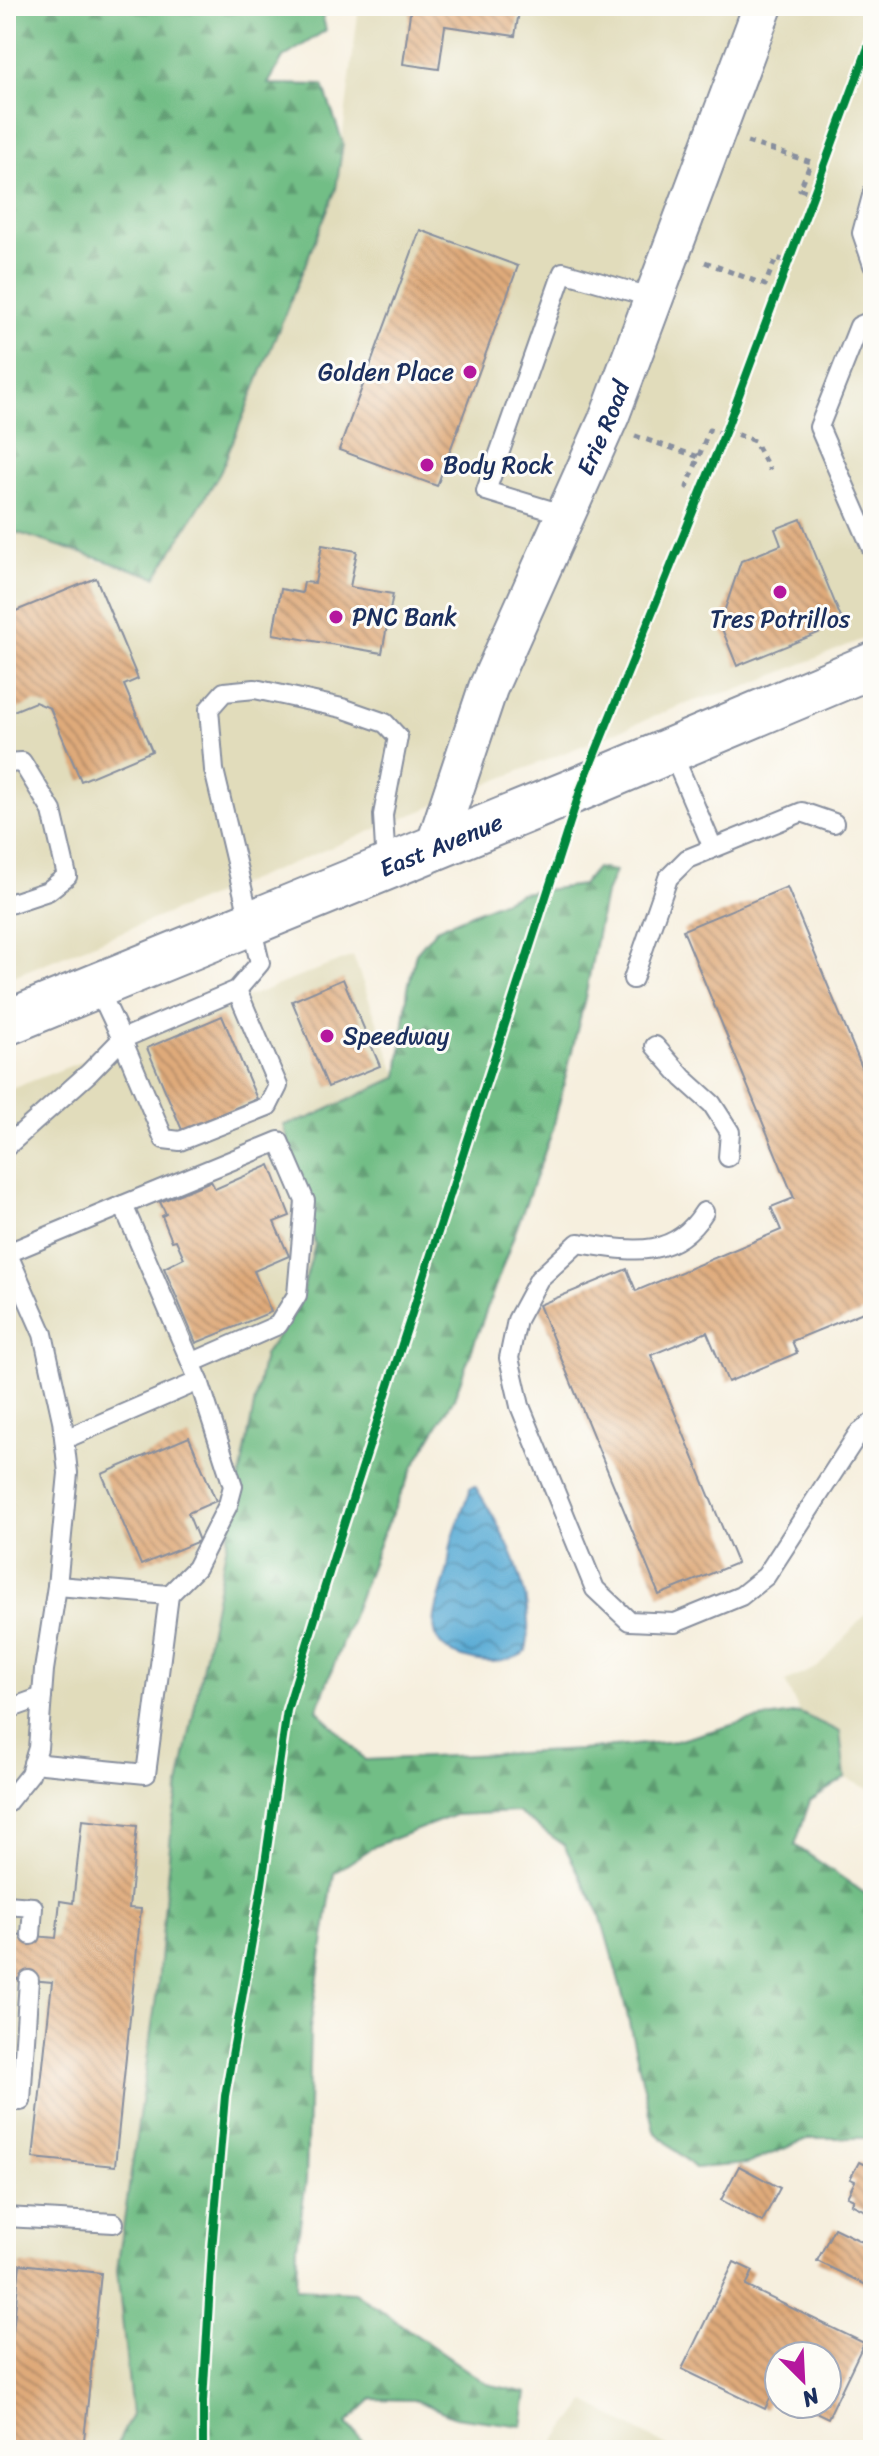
<svg xmlns="http://www.w3.org/2000/svg" width="879" height="2456" viewBox="0 0 879 2456" font-family="Sriracha,sans-serif">
<style>
.built{fill:#e1dcbb}
.forest{fill:url(#forest-firs);stroke:#467672;stroke-width:2}
.water{fill:url(#water-waves);stroke:#3a6e9a;stroke-width:2}
.building{fill:url(#building-back-hatch)}
.lines{fill:none;stroke-linecap:round;stroke-linejoin:round}
.lane-casing{stroke:#888f9e;stroke-width:22}
.street-casing{stroke:#888f9e;stroke-width:42}
.secondary-casing{stroke:#888f9e;stroke-width:48}
.path{stroke:#888f9e;stroke-width:5;stroke-dasharray:6 6;stroke-linecap:butt}
.lane{stroke:#fff;stroke-width:18}
.street{stroke:#fff;stroke-width:38}
.secondary{stroke:#fff;stroke-width:44}
.cycleway-casing{stroke:#fdfcf7;stroke-width:13}
.cycleway{stroke:#00873e;stroke-width:8}
.poi-dot{fill:#b5179e;stroke:#fdfcf7;stroke-width:3}
.labels{text-anchor:middle;stroke-width:6;stroke-linejoin:round;paint-order:stroke}
.poi-label{font-size:24px;fill:#1b2f5e;stroke:#fdfcf7;text-anchor:start}
.street-label{font-size:24px;fill:#1b2f5e;stroke:#fdfcf7}
</style>
<defs>
<pattern id="forest-firs" width="22" height="20" patternUnits="userSpaceOnUse" patternTransform="scale(2)"><rect width="22" height="20" fill="#72be86"/><path d="M5 1l3.5 6h-7zM16 11l3.5 6h-7z" fill="#5d9b71"/></pattern>
<pattern id="water-waves" width="16" height="10" patternUnits="userSpaceOnUse" patternTransform="scale(2)"><rect width="16" height="10" fill="#5aacd5"/><path d="M0 5q4-4 8 0t8 0" fill="none" stroke="#4a8cb0"/></pattern>
<pattern id="building-back-hatch" width="6" height="6" patternUnits="userSpaceOnUse" patternTransform="scale(2)"><rect width="6" height="6" fill="#dfaa7a"/><path d="M-1 5l2 2M0 0l6 6M5-1l2 2" fill="none" stroke="#b48b67"/></pattern>
</defs>
<rect width="100%" height="100%" fill="#fdfcf7"/>
<filter id="ink" filterUnits="userSpaceOnUse"><feTurbulence type="fractalNoise" baseFrequency=".0125" numOctaves="2"/><feDisplacementMap in="SourceGraphic" scale="16" xChannelSelector="R" yChannelSelector="G"/><feConvolveMatrix kernelMatrix="1 2 1 2 8 2 1 2 1" color-interpolation-filters="sRGB"/></filter>
<filter id="wash" filterUnits="userSpaceOnUse"><feTurbulence type="fractalNoise" baseFrequency=".006" numOctaves="4" result="noise"/><feDisplacementMap in="SourceGraphic" scale="32" xChannelSelector="R" yChannelSelector="G"/><feGaussianBlur stdDeviation="1.8" result="paint"/><feColorMatrix in="noise" values="0 0 0 0 0 0 0 0 0 0 0 0 0 0 0 0 0 1.4 0 .05"/><feComposite in="paint" operator="in"/></filter>
<g filter="url(#wash)">
<rect width="100%" height="100%" fill="#f6efde"/>
<g class="built">
<polygon points="359,6 873,6 873,635 743,688 690,702 6,979 6,484 91,550 95,560 156,577 336,189"/>
<polygon points="353,956 398,1078 309,1118 318,1321 175,1805 172,1822 158,1984 117,2270 132,2416 114,2450 6,2450 6,1091"/>
<polygon points="873,1606 873,1791 845,1778 840,1732 800,1713 785,1682 818,1667"/>
<polygon points="586,2402 674,2450 549,2450"/>
</g>
<g class="forest">
<polygon points="6,6 320,6 326,30 283,58 268,84 323,85 343,143 336,189 220,473 156,577 6,529"/>
<polygon points="596,868 615,871 604,898 585,998 552,1132 454,1398 414,1466 384,1531 317,1710 365,1760 581,1750 676,1741 747,1721 800,1713 840,1732 845,1778 810,1801 795,1845 873,1899 873,2138 810,2138 747,2164 695,2168 654,2131 621,1988 600,1914 564,1845 517,1812 455,1815 375,1846 334,1873 310,2028 306,2180 297,2246 296,2289 354,2292 487,2384 527,2393 522,2426 455,2417 415,2400 372,2399 347,2423 370,2450 114,2450 132,2415 117,2270 158,1984 172,1822 264,1355 298,1307 315,1245 284,1125 309,1118 398,1077 408,988 416,953 436,929 521,893 582,885"/>
</g>
<path class="water" d="M475,1486C506,1535 537,1592 526,1652C508,1664 487,1664 466,1658C416,1645 438,1607 447,1572C450,1561 449,1551 452,1541C454,1531 459,1521 462,1511C464,1503 470,1497 470,1488Z"/>
<g id="blocks">
<g class="building">
<polygon points="411,6 520,6 515,36 445,26 439,69 403,64"/>
<polygon points="420,230 518,266 437,486 339,450"/>
<polygon points="801,519 843,623 737,666 720,624 741,561 781,545 775,529"/>
<polygon points="322,545 357,551 350,587 393,594 382,653 273,634 281,589 302,593 304,582 315,583"/>
<polygon points="96,578 138,679 124,685 152,751 81,781 50,708 35,702 6,714 6,615"/>
<polygon points="787,887 873,1094 873,1308 792,1341 797,1353 728,1382 707,1332 651,1355 737,1563 659,1595 539,1305 627,1269 636,1291 781,1230 771,1207 794,1198 683,930"/>
<polygon points="343,979 380,1066 328,1087 292,1001"/>
<polygon points="222,1016 257,1099 182,1130 147,1048"/>
<polygon points="270,1165 290,1216 274,1222 289,1256 254,1271 271,1312 196,1343 164,1268 184,1258 176,1240 172,1241 162,1216 166,1214 160,1202 211,1181 215,1189"/>
<polygon points="189,1437 216,1501 188,1513 199,1541 141,1565 102,1474"/>
<polygon points="82,1820 137,1826 129,1908 141,1909 115,2166 33,2158 52,1982 8,1978 12,1934 56,1938 60,1901 73,1903"/>
<polygon points="859,2162 869,2167 871,2163 873,2164 873,2215 851,2204 854,2200 847,2197 855,2181 850,2179"/>
<polygon points="739,2166 780,2188 762,2222 721,2200"/>
<polygon points="834,2228 873,2247 873,2275 868,2286 817,2261"/>
<polygon points="734,2262 753,2271 746,2286 864,2343 828,2418 799,2404 827,2404 827,2356 779,2356 779,2394 773,2392 765,2409 682,2369"/>
<polygon points="20,2264 101,2273 83,2450 6,2450 6,2399"/>
</g>
</g>
</g>
<g filter="url(#ink)">
<use href="#blocks" fill-opacity="0" stroke="#888f9e" stroke-width="2"/>
<g class="lines">
<defs>
<g id="lane">
<polyline points="873,192 862,233 873,265"/>
<polyline points="873,320 859,326 819,427 873,551"/>
<polyline points="566,515 486,491 563,272 654,298"/>
<polyline points="671,750 713,848"/>
<polyline points="6,763 22,762 52,811 67,876 48,891 6,905"/>
<polyline points="633,979 668,878 687,859 802,812 834,823"/>
<polyline points="97,986 122,1039 237,990 260,963 214,770 209,709 224,692 255,689 342,708 385,723 398,737 383,815 386,866"/>
<polyline points="655,1046 683,1078 712,1104 730,1132 728,1157"/>
<polyline points="6,1147 89,1073 122,1039 164,1139 180,1141 268,1106 278,1086 237,990"/>
<polyline points="123,1205 279,1141 305,1201 297,1295 278,1325 191,1363"/>
<path d="M704,1212C673,1262 627,1250 578,1243L539,1279L517,1320L509,1358L520,1406L595,1589L629,1621L675,1623L741,1596L766,1576L858,1434L873,1422"/>
<polyline points="6,1250 43,1334 62,1420 68,1473 57,1586 44,1670 38,1748 30,1774 6,1804"/>
<polyline points="8,1253 123,1205 199,1381 65,1439"/>
<polyline points="169,1595 196,1568 228,1505 233,1486 199,1381"/>
<polyline points="6,1710 42,1697"/>
<polyline points="33,1763 146,1774 169,1595 57,1586"/>
<polyline points="6,1905 33,1907 31,1935"/>
<polyline points="6,2101 21,2101 29,1980"/>
<polyline points="6,2217 114,2223"/>
</g>
<g id="street">
<path id="s1" d="M435,847L488,688L610,415L763,6"/>
</g>
<g id="secondary">
<path id="s2" d="M6,1023L581,788L873,665"/>
</g>
</defs>
<use href="#lane" class="lane-casing"/>
<use href="#street" class="street-casing"/>
<use href="#secondary" class="secondary-casing"/>
<g class="path">
<polyline points="747,142 811,162 800,189 814,194"/>
<polyline points="705,262 765,285 776,258 789,262"/>
<polyline points="726,430 754,441 770,470"/>
<polyline points="635,436 699,457"/>
<polyline points="700,493 687,487 709,430 724,434"/>
</g>
<use href="#lane" class="lane"/>
<use href="#street" class="street"/>
<use href="#secondary" class="secondary"/>
<defs>
<polyline id="cycleway" points="203,2450 203,2402 212,2250 225,2096 262,1884 287,1710 340,1537 581,788 726,430 873,34"/>
</defs>
<use href="#cycleway" class="cycleway-casing"/>
<use href="#cycleway" class="cycleway"/>
</g>
</g>
<g class="poi-dot">
<circle cx="470" cy="372" r="8"/>
<circle cx="427" cy="465" r="8"/>
<circle cx="780" cy="592" r="8"/>
<circle cx="336" cy="617" r="8"/>
<circle cx="327" cy="1036" r="8"/>
</g>
<g class="labels">
<g class="poi-label">
<text x="454" y="380" text-anchor="end">Golden Place</text>
<text x="443" y="473">Body Rock</text>
<text x="352" y="625">PNC Bank</text>
<text x="780" y="627" text-anchor="middle">Tres Potrillos</text>
<text x="343" y="1044">Speedway</text>
</g>
<g class="street-label">
<text dy="8" stroke="none"><textPath href="#s1" startOffset="452">Erie Road</textPath></text>
<text dy="8" stroke="none"><textPath href="#s2" startOffset="470">East Avenue</textPath></text>
</g>
</g>
<rect width="879" height="2456" fill="none" stroke="#fdfcf7" stroke-width="32"/>
<g transform="translate(803 2380) rotate(156)"><circle r="38" fill="#fdfcf7" stroke="#a3aaba" stroke-width="2"/>
<path d="M0-6L14 30L0 20L-14 30Z" fill="#b5179e"/>
<text y="-12" font-size="22" font-weight="bold" text-anchor="middle" fill="#1b2f5e">N</text>
</g>
</svg>
